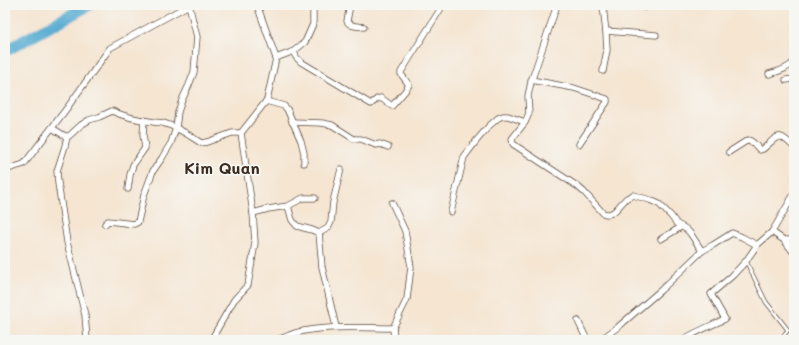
<svg xmlns="http://www.w3.org/2000/svg" width="799" height="345" viewBox="0 0 799 345" font-family="Mali,sans-serif">
<style>
.lines{fill:none;stroke-linecap:round;stroke-linejoin:round}
.river{stroke:#53aad0;stroke-width:12}
.lane-casing{stroke:#574639;stroke-width:4.5}
.street-casing{stroke:#574639;stroke-width:7}
.lane{stroke:#fff;stroke-width:3}
.street{stroke:#fff;stroke-width:5.5}
.labels{text-anchor:middle;stroke-width:3.5;stroke-linejoin:round;paint-order:stroke}
.quarter-label{font-size:16px;font-weight:bold;fill:#3b2a1e;stroke:#f6f6f2}
</style>
<rect width="100%" height="100%" fill="#f6f6f2"/>
<filter id="ink" filterUnits="userSpaceOnUse"><feTurbulence type="fractalNoise" baseFrequency=".025" numOctaves="2"/><feDisplacementMap in="SourceGraphic" scale="8" xChannelSelector="R" yChannelSelector="G"/><feConvolveMatrix kernelMatrix="1 2 1 2 8 2 1 2 1" color-interpolation-filters="sRGB"/></filter>
<filter id="wash" filterUnits="userSpaceOnUse"><feTurbulence type="fractalNoise" baseFrequency=".012" numOctaves="4" result="noise"/><feDisplacementMap in="SourceGraphic" scale="16" xChannelSelector="R" yChannelSelector="G"/><feGaussianBlur stdDeviation="0.9" result="paint"/><feColorMatrix in="noise" values="0 0 0 0 0 0 0 0 0 0 0 0 0 0 0 0 0 1.4 0 .05"/><feComposite in="paint" operator="in"/></filter>
<g filter="url(#wash)">
<rect width="100%" height="100%" fill="#f5e5d1"/>
<g class="lines">
<polyline class="river" points="5,51 89,5"/>
</g>
</g>
<g filter="url(#ink)">
<g class="lines">
<defs>
<polyline id="lane" points="746,261 766,302 788,330 780,340"/>
<g id="street">
<path d="M350,5L347,21C350,27 358,26 364,27"/>
<polyline points="603,5 606,33 607,50 603,71"/>
<polyline points="627,5 645,7"/>
<polyline points="606,31 656,35"/>
<polyline points="294,51 296,57 301,62 371,104 377,99 381,98 392,106 405,91 409,85 401,74 401,72 443,5"/>
<polyline points="276,58 294,51 305,42 313,24 313,5"/>
<path d="M769,74C777,72 788,69 794,62"/>
<polyline points="531,80 574,88 607,99 607,102 579,144"/>
<polyline points="786,80 794,79"/>
<polyline points="266,101 284,106 287,109 301,141 304,153 304,163"/>
<polyline points="292,122 322,123 332,125 354,139 361,139 376,145 380,144 388,147"/>
<path d="M525,122L512,139L513,144L577,186L584,192L603,213C614,218 619,204 627,198C628,197 632,196 633,195L650,200L659,204L671,216L677,224L686,229L690,233L702,251"/>
<path d="M52,128L65,136H69L81,125L89,120L99,117L112,111C125,117 140,120 154,122C158,123 162,122 166,124C178,127 190,136 201,143L207,142L232,133H241"/>
<polyline points="67,137 65,146 57,171 58,183 67,242 85,315 87,340"/>
<path d="M729,152L748,140C754,141 756,147 760,150L763,149C779,135 778,131 794,147"/>
<polyline points="5,170 24,164 67,108 110,48 189,5"/>
<polyline points="128,189 130,175 133,165 145,148 143,135 144,120"/>
<polyline points="392,203 405,231 411,267 407,299 393,328 394,340"/>
<polyline points="288,206 303,198 315,198"/>
<polyline points="451,212 464,157 477,140 489,126 498,118 503,116 508,116 525,122 527,118 529,113 528,96 531,82 557,5"/>
<polyline points="253,213 268,209 288,206 292,220 297,226 312,230 319,233 322,267 336,327"/>
<polyline points="105,224 108,221 134,224 138,222 144,195 153,171 162,158 171,143 176,128 178,112 182,100 189,85 194,72 197,37 189,5"/>
<polyline points="772,232 784,240 794,253"/>
<polyline points="319,233 328,228 331,222 333,202 341,169"/>
<polyline points="661,239 681,227"/>
<polyline points="784,240 794,240"/>
<polyline points="578,321 587,340"/>
<polyline points="211,340 234,300 248,285 255,243 253,213 241,133 267,100 276,58 257,5"/>
<path d="M278,340C283,338 289,335 295,333C327,325 360,328 393,328"/>
<polyline points="600,340 618,327 661,290 702,251 713,245 732,233 742,237 757,245"/>
<path d="M682,340C696,332 710,326 725,319L711,294L732,276L746,261L757,245L772,232L794,194"/>
</g>
</defs>
<use href="#lane" class="lane-casing"/>
<use href="#street" class="street-casing"/>
<use href="#lane" class="lane"/>
<use href="#street" class="street"/>
</g>
</g>
<g class="labels">
<g class="quarter-label">
<text x="222" y="174">Kim Quan</text>
</g>
</g>
<rect width="799" height="345" fill="none" stroke="#f6f6f2" stroke-width="20"/>
</svg>
